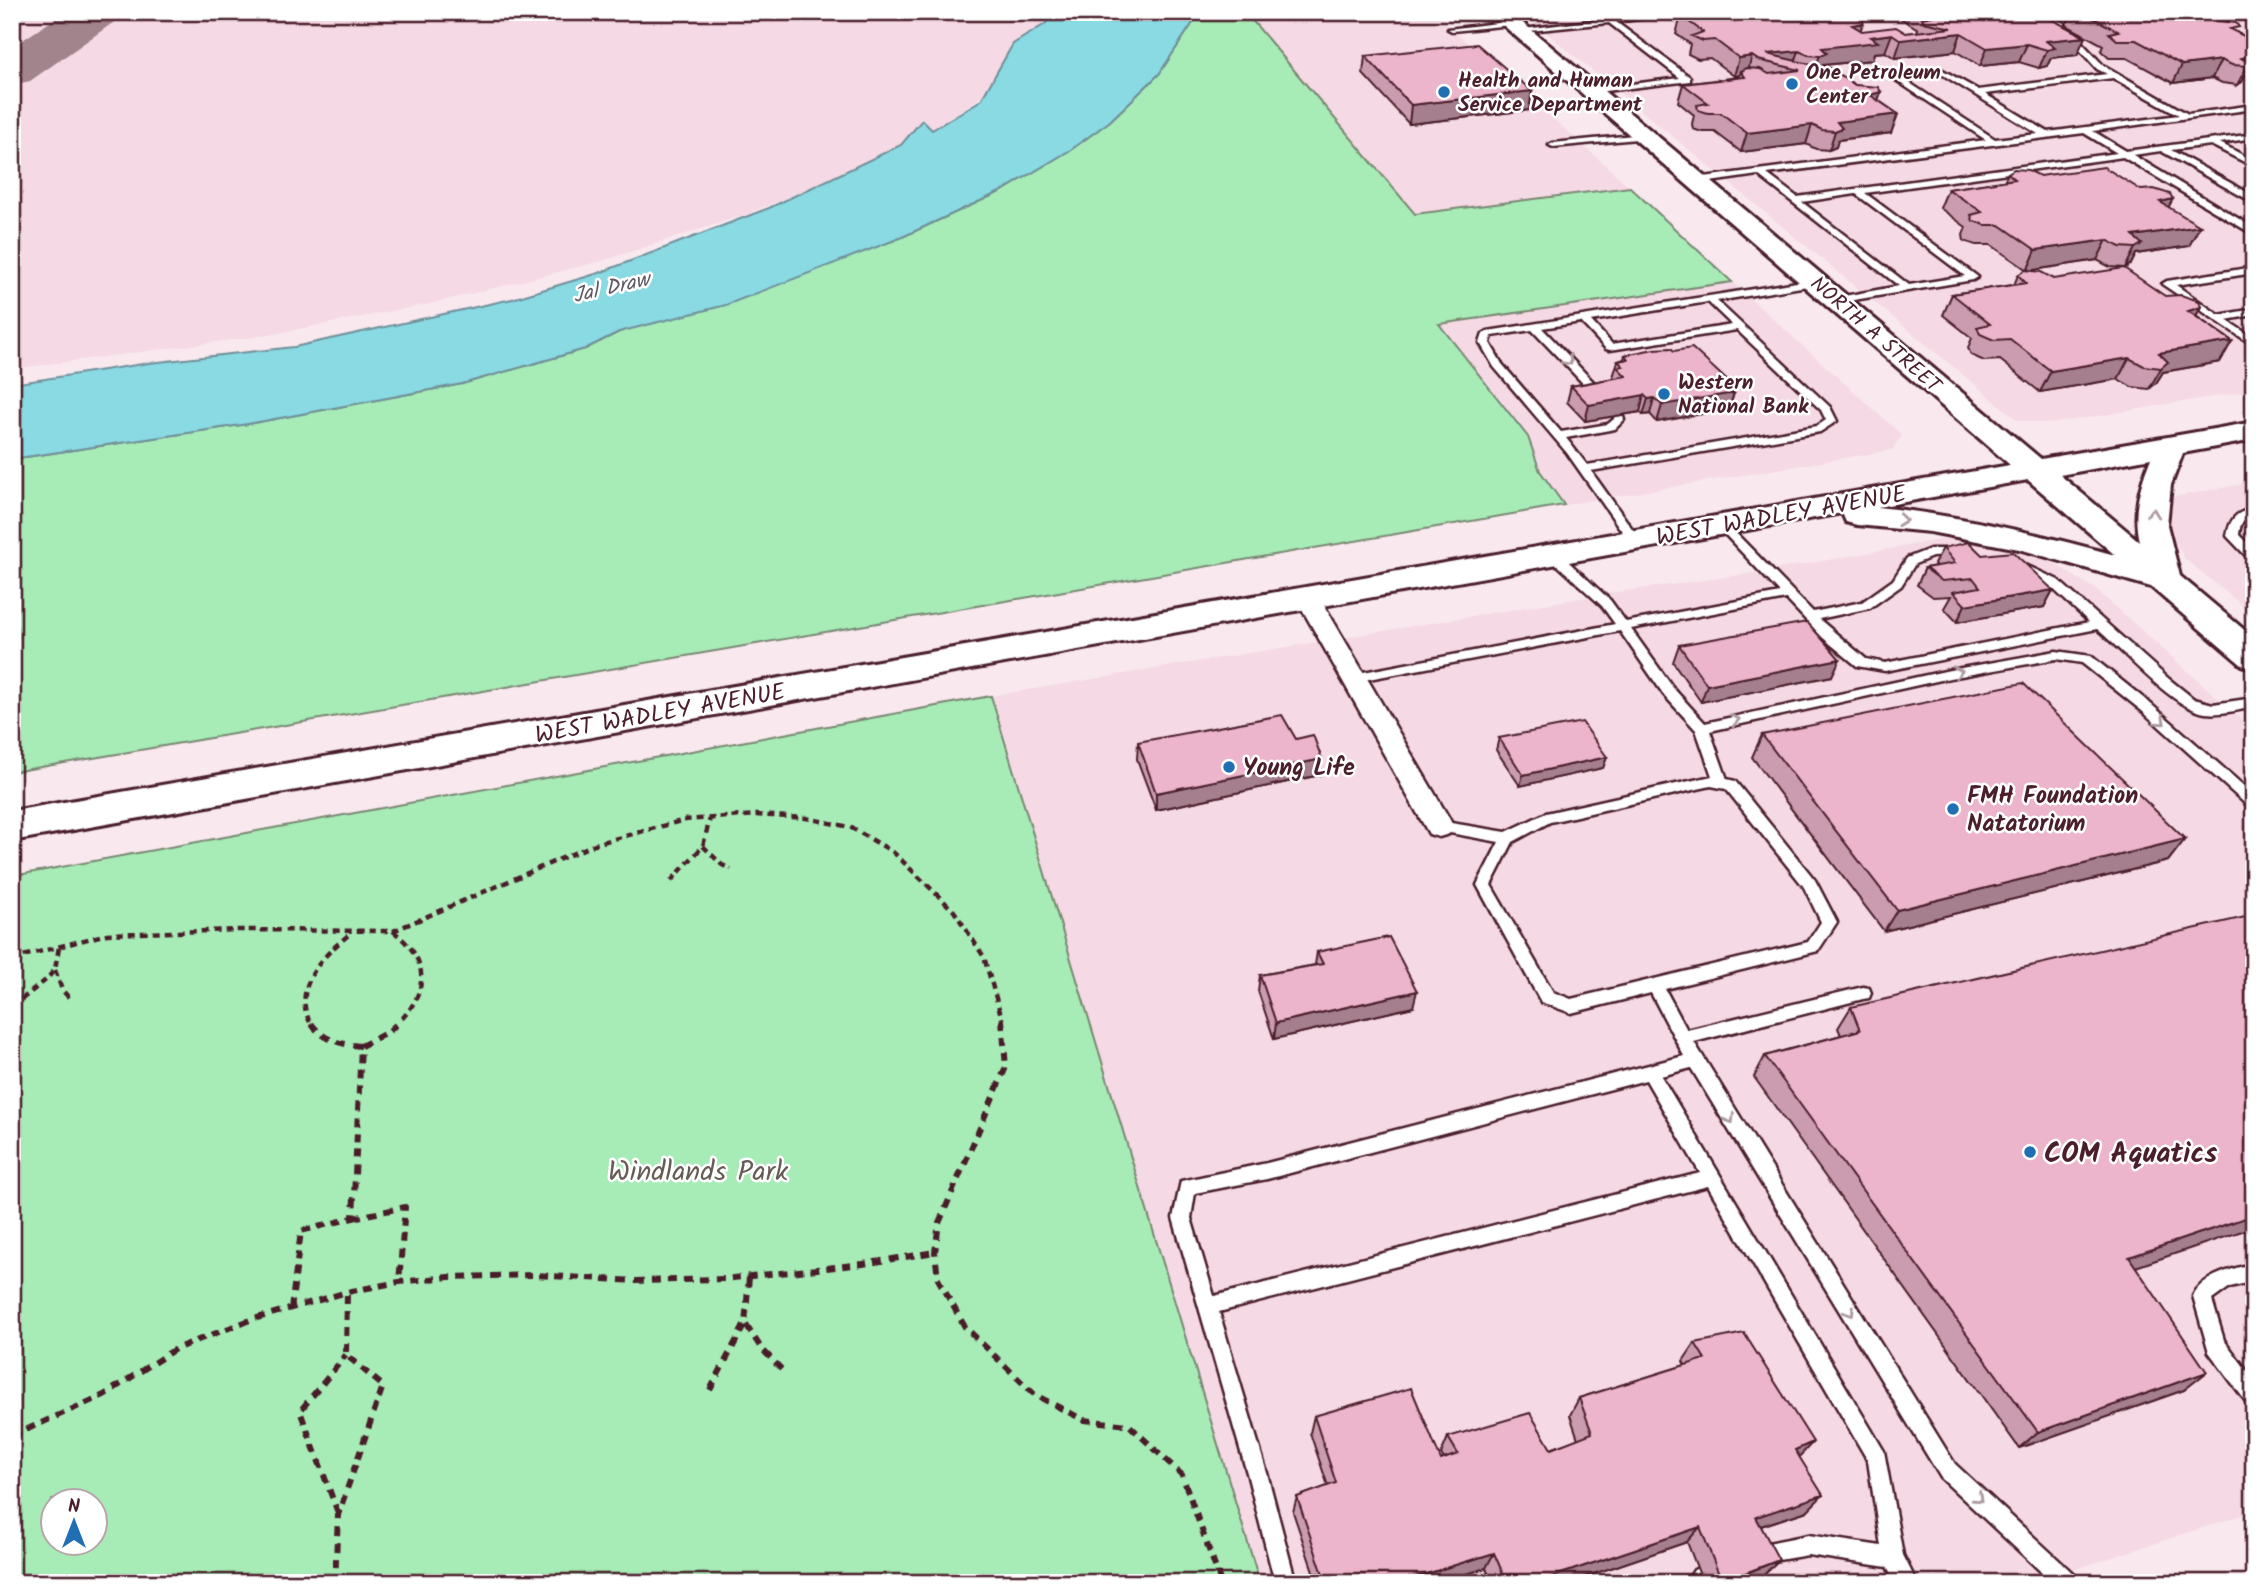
<svg xmlns="http://www.w3.org/2000/svg" width="2266" height="1595" viewBox="0 0 2266 1595" font-family="Kalam,sans-serif">
<style>
.built{fill:#f5d9e4}
.green{fill:#a7ecb7;stroke:#788671;stroke-width:2;fill-rule:evenodd}
.water{fill:#89dae3;stroke:#708f99;stroke-width:2}
.lines{fill:none;stroke-linecap:round;stroke-linejoin:round}
.taxiway{fill:#a2848d;fill-rule:evenodd}
.lane-casing{stroke:#4a1f2b;stroke-width:5}
.street-casing{stroke:#4a1f2b;stroke-width:5}
.secondary-casing{stroke:#4a1f2b;stroke-width:6}
.path-far1{stroke:#4a1f2b;stroke-width:4.5;stroke-dasharray:7 5;stroke-linecap:butt}
.path{stroke:#4a1f2b;stroke-width:6;stroke-dasharray:9 7;stroke-linecap:butt}
.lane{fill:#fff;fill-rule:evenodd}
.street{fill:#fff;fill-rule:evenodd}
.secondary{fill:#fff;fill-rule:evenodd}
.wall{fill:#cb9caf;stroke:#4a1f2b;stroke-width:2}
.shaded-wall{fill:#a57f8e;stroke:#4a1f2b;stroke-width:2}
.building{fill:#ecb5cb;stroke:#4a1f2b;stroke-width:2}
.oneway{stroke:#ae9aa0}
.poi-dot{fill:#1f6fb2;stroke:#fff;stroke-width:2.5}
.labels{text-anchor:middle;stroke-width:5;stroke-linejoin:round;paint-order:stroke}
.far-poi-label{font-size:21px;font-weight:bold;fill:#4a1f2b;stroke:#fff;text-anchor:start}
.far-water-label{font-size:21px;font-style:italic;fill:#5d5762;stroke:#fff}
.far-street-label{font-size:21px;fill:#4a1f2b;stroke:#fff}
.street-label{font-size:24px;fill:#4a1f2b;stroke:#fff}
.poi-label{font-size:24px;font-weight:bold;fill:#4a1f2b;stroke:#fff;text-anchor:start}
.near-poi-label{font-size:28px;font-weight:bold;fill:#4a1f2b;stroke:#fff;text-anchor:start}
.near-park-label{font-size:28px;fill:#665c55;stroke:#fff}
</style>
<rect width="100%" height="100%" fill="#f9e9ef"/>
<filter id="ink" filterUnits="userSpaceOnUse"><feTurbulence type="fractalNoise" baseFrequency=".0143" numOctaves="2"/><feDisplacementMap in="SourceGraphic" scale="14" xChannelSelector="R" yChannelSelector="G"/><feConvolveMatrix kernelMatrix="1 2 1 2 8 2 1 2 1" color-interpolation-filters="sRGB"/></filter>
<g filter="url(#ink)">
<g class="built">
<polygon points="12,12 1073,12 1009,78 935,128 838,176 748,214 602,261 434,303 269,335 12,369"/>
<polygon points="1313,12 1433,12 1630,187 1415,214 1250,19"/>
<polygon points="1521,12 2254,12 2254,390 2050,424 2018,420"/>
<polygon points="1732,282 1902,435 1892,450 1564,505 1540,471 1528,437 1439,324"/>
<polygon points="2254,482 2254,615 2185,559 2169,533 2168,498"/>
<polygon points="1955,537 1997,543 2048,560 2095,589 2254,730 2254,1511 2033,1583 1260,1583 991,696 1604,594 1762,572"/>
</g>
<g class="green">
<polygon points="1200,12 1313,12 1251,19 1415,214 1630,187 1732,282 1439,324 1528,437 1540,471 1564,505 12,772 12,459 248,424 462,384 585,349 619,332 826,265 900,238 1002,191 1072,149 1110,121 1159,74"/>
<path d="M991,696L1260,1583H12V876ZM52,1500H94V1542H52Z"/>
</g>
<polygon class="water" points="1054,12 1200,12 1159,74 1110,121 1072,149 1002,191 900,238 726,305 619,332 585,349 462,384 248,424 12,459 12,384 149,363 294,347 512,299 599,273 769,208 901,145 922,120 932,130 981,100 1013,44 1045,24"/>
<g class="lines">
<polygon class="taxiway" points="65,12 120,12 114,22 30,81 12,85 12,47"/>
<defs>
<g id="lane">
<polygon points="1525,12 1548,12 1503,19 1499,17"/>
<polygon points="1665,12 1690,12 1616,22 1690,77 1690,81 1588,93 1587,91 1591,89 1680,78 1609,23 1519,32 1515,30"/>
<path d="M2046,12H2053L2103,65L2188,114L2254,105V109L2093,131L2126,151L2254,134V138L2220,143L2254,161V167L2211,145L2171,150L2254,196V203L2161,151L2133,155L2254,228V235L2123,157L1865,193L1978,277L1973,280L1836,303L1831,300L1833,298L1899,286L1758,175L1696,184L1692,181L1696,178L1986,140L1891,77L1941,69L1978,90L2107,74L2097,69ZM1940,73L2038,134L1995,139L1902,78ZM2113,78L2179,115L2048,132L1985,94ZM2084,133L2117,153L1797,197L1767,174ZM1856,194L1965,276L1909,285L1802,202Z"/>
<polygon points="2246,12 2254,12 2254,15 2246,14"/>
<polygon points="1514,21 1511,25 1452,31 1448,29"/>
<polygon points="1644,134 1648,136 1647,138 1553,147 1549,145 1553,143"/>
<polygon points="2254,267 2254,273 2176,285 2219,315 2254,309 2254,315 2226,320 2254,338 2254,346 2162,284 2167,281"/>
<path d="M1816,279L1821,282L1819,284L1717,301L1830,407L1837,421L1820,432L1591,471L1641,541L1635,545L1631,544L1567,453L1494,367L1480,343L1483,334L1488,331ZM1708,302L1732,325L1612,344L1591,321ZM1581,322L1606,349L1610,350L1737,330L1821,410L1826,420L1817,426L1587,465L1566,438L1615,429L1624,420L1622,413H1614V419L1608,424L1561,432L1502,364L1490,343L1492,336L1532,330L1597,398H1605V394L1542,328Z"/>
<path d="M2254,509V515C2242,517 2240,525 2239,535L2254,550V561L2250,560L2227,536C2230,519 2236,511 2254,509Z"/>
<path d="M1723,522L1727,524L1813,612L1862,602L1893,580L1907,558L1930,549H1962V555L1932,557L1915,564L1901,586L1870,608L1819,619L1866,659L1885,663L2089,622L2050,586L2015,569L2013,566L2019,562L2058,580L2169,679L2194,699L2213,704L2254,698V707C2238,710 2221,715 2205,713C2171,707 2124,651 2097,629L1885,671L1857,666L1822,637L1786,599L1631,629L1674,689L1705,723L1950,670L2056,651L2091,656L2152,705L2254,795V808L2249,807L2142,711L2082,663L2056,659L1950,678L1710,731L1727,779L1735,781L1815,880L1837,922L1818,951L1665,989L1687,1030L1863,987L1869,988L1871,993L1869,998L1863,999L1694,1042L1955,1464L2076,1576L2079,1583H2053L1941,1478L1691,1068L1661,1076L1884,1451L1903,1555L1917,1583H1895L1887,1567L1808,1555L1755,1564L1748,1561L1745,1554L1748,1547L1808,1535L1881,1546L1868,1461L1708,1186L1219,1312L1267,1473L1296,1583H1275L1247,1473L1173,1218L1181,1181L1267,1163L1684,1056L1651,993L1571,1013L1541,1002L1477,885L1499,842L1439,831L1434,830L1432,826L1434,822L1439,821L1506,832L1546,813L1712,776L1696,730L1664,695L1620,631L1353,682L1347,678L1353,674L1615,624L1602,606L1551,559V553H1559L1610,600L1626,622L1780,593L1719,528L1717,526ZM1711,786L1726,789L1804,887L1821,922L1808,942L1571,999L1553,992L1491,885L1513,842L1550,822ZM1646,1080L1700,1173L1214,1296L1191,1218L1195,1193L1267,1179Z"/>
<path d="M2254,1263V1281L2230,1287L2212,1300L2224,1340L2254,1380V1406L2247,1403L2209,1352L2193,1296C2202,1275 2234,1269 2254,1263Z"/>
<polygon points="1701,1567 1708,1570 1711,1577 1709,1583 1686,1583 1694,1570"/>
</g>
<polygon id="street" points="1309,592 1318,594 1321,600 1449,818 1453,826 1449,834 1439,837 1429,834 1297,600 1300,594"/>
<path id="secondary" d="M1488,12H1510L2041,459L2254,422V440L2183,453L2171,485L2167,525L2180,576L2254,638V669L2242,665L2151,587L2019,549L1930,532L1857,525L1846,522L1842,513L12,841V811L2010,465ZM2151,458C2140,485 2132,512 2139,541L2060,475ZM2028,480L2115,555C2036,533 1958,515 1877,507Z"/>
</defs>
<use href="#lane" class="lane-casing"/>
<use href="#street" class="street-casing"/>
<use href="#secondary" class="secondary-casing"/>
<g class="path-far1">
<polyline points="703,846 722,865 731,869"/>
<polyline points="671,881 703,846 710,818"/>
<path d="M393,931C428,958 431,989 399,1022"/>
<polyline points="12,959 107,934 240,930 393,931 595,844 685,820 756,815 806,818 850,827 893,852 954,911 984,957 1003,1022"/>
<polyline points="55,970 62,990 70,999"/>
<polyline points="12,1007 47,979 55,969 59,947"/>
<path d="M310,1022C291,987 325,953 350,934"/>
</g>
<g class="path">
<polyline points="1002,1020 1006,1067 939,1223 935,1252 938,1279 965,1327 1035,1395 1084,1420 1129,1425 1182,1475 1221,1583"/>
<polyline points="361,1046 388,1032 401,1020"/>
<polyline points="353,1218 405,1207 399,1282"/>
<path d="M291,1309L301,1231L353,1218L361,1046C339,1044 321,1040 309,1020"/>
<polyline points="746,1325 761,1348 784,1372"/>
<polyline points="710,1390 745,1324 749,1277"/>
<polyline points="12,1436 104,1395 175,1349 250,1320 347,1292 399,1282 449,1277 535,1275 636,1281 724,1279 863,1264 935,1252"/>
<polyline points="338,1513 300,1411 346,1355"/>
<polyline points="335,1583 338,1515 383,1386 346,1355 347,1292"/>
</g>
<use href="#lane" class="lane"/>
<use href="#street" class="street"/>
<use href="#secondary" class="secondary"/>
</g>
<g class="wall">
<polygon points="1890,12 2051,12 2049,17 2077,55 2051,58 2047,66 2039,68 2019,62 1980,66 1955,51 1895,58 1885,52 1874,53 1872,60 1823,65 1822,68 1855,85 1881,92 1878,100 1898,114 1891,133 1838,140 1836,147 1829,150 1816,149 1806,144 1741,152 1715,132 1702,132 1693,129 1692,124 1694,115 1678,102 1683,84 1739,77 1740,75 1734,76 1710,58 1698,59 1688,54 1690,44 1676,34 1681,16 1839,17 1863,23 1860,30 1862,31 1906,33 1917,32 1918,29"/>
<polygon points="2072,12 2196,12 2254,41 2254,73 2246,74 2242,82 2237,85 2222,83 2212,78 2173,83 2127,58 2109,58 2101,51 2103,45 2066,25"/>
<polygon points="1365,56 1532,91 1529,110 1409,124 1363,74"/>
<polygon points="2008,173 2040,176 2168,207 2189,246 2136,254 2131,264 2125,268 2110,267 2097,260 2027,271 2054,279 2165,296 2201,307 2196,316 2232,341 2220,362 2163,372 2156,383 2149,389 2132,387 2118,379 2040,392 2000,360 1984,361 1971,355 1968,348 1972,338 1943,315 1952,294 2014,285 2018,275 2027,270 1991,245 1976,245 1964,241 1963,235 1966,227 1940,208 1948,189 2004,181"/>
<polygon points="1674,351 1734,393 1729,409 1657,422 1650,414 1643,415 1640,412 1585,421 1567,402 1571,386 1614,378 1613,377 1618,361 1624,359 1625,355"/>
<polygon points="1943,548 1982,555 2053,590 2044,607 1957,622 1944,608 1951,596 1933,597 1917,585 1925,568 1936,566 1934,564"/>
<polygon points="1679,645 1832,676 1701,702 1673,662"/>
<polygon points="1762,735 2185,839 2168,861 1884,931 1752,757"/>
<polygon points="1499,738 1607,757 1603,768 1520,786 1496,750"/>
<polygon points="1296,739 1320,775 1156,810 1137,759 1138,742"/>
<polygon points="1317,952 1413,1007 1274,1039 1258,991 1260,975 1315,965"/>
<polygon points="1851,1007 2136,1267 2184,1390 2019,1448 1754,1077 1765,1056 1841,1035 1838,1028"/>
<polygon points="1695,1343 1799,1457 1807,1511 1761,1526 1764,1574 1742,1583 1703,1583 1687,1542 1567,1583 1492,1583 1486,1568 1437,1583 1317,1583 1293,1512 1297,1497 1328,1486 1310,1433 1314,1416 1441,1460 1444,1459 1441,1454 1448,1437 1551,1449 1578,1439 1570,1415 1579,1398 1685,1365 1683,1361"/>
</g>
<g class="shaded-wall">
<polygon points="1863,23 1857,41 1852,25"/>
<polygon points="1961,33 1955,51 1895,58 1901,40"/>
<polygon points="1892,34 1885,52 1874,53 1872,60 1823,65 1821,71 1814,74 1822,48 1871,37"/>
<polygon points="2085,37 2077,55 2051,58 2047,66 2039,68 2047,50 2046,41"/>
<polygon points="2027,44 2019,62 1980,66 1987,48"/>
<polygon points="1799,51 1793,68 1767,54"/>
<polygon points="1752,56 1747,74 1741,71 1740,75 1734,76 1739,58"/>
<polygon points="2254,56 2254,73 2246,74 2242,82 2237,85 2247,66 2241,58"/>
<polygon points="2221,60 2212,78 2173,83 2182,65"/>
<polygon points="1532,91 1529,110 1409,124 1411,105"/>
<polygon points="1881,92 1874,111 1870,95"/>
<polygon points="1898,114 1891,133 1838,140 1836,147 1829,150 1835,131 1837,122"/>
<polygon points="1812,125 1806,144 1741,152 1747,133"/>
<polygon points="2173,199 2162,219 2160,202"/>
<polygon points="2200,226 2189,246 2136,254 2131,264 2125,268 2135,248 2133,236"/>
<polygon points="2107,240 2097,260 2027,271 2036,250"/>
<polygon points="2201,307 2189,328 2188,311"/>
<polygon points="2232,341 2220,362 2163,372 2156,383 2149,389 2161,368 2159,353"/>
<polygon points="2129,358 2118,379 2040,392 2051,371"/>
<polygon points="1732,385 1729,394 1734,393 1729,409 1657,422 1662,405"/>
<polygon points="1644,395 1640,412 1585,421 1589,405"/>
<polygon points="1654,398 1650,414 1643,415 1648,399"/>
<polygon points="2053,590 2044,607 1957,622 1965,605"/>
<polygon points="1840,659 1832,676 1701,702 1707,685"/>
<polygon points="1607,757 1603,768 1520,786 1523,775"/>
<polygon points="1322,759 1320,775 1156,810 1156,793"/>
<polygon points="2185,839 2168,861 1884,931 1897,910"/>
<polygon points="1417,991 1413,1007 1274,1039 1276,1023"/>
<polygon points="2254,1215 2254,1227 2109,1276 2129,1257"/>
<polygon points="2207,1372 2184,1390 2019,1448 2038,1432"/>
<polygon points="1813,1442 1798,1458 1795,1450"/>
<polygon points="1823,1495 1807,1511 1742,1532 1756,1517"/>
<polygon points="1700,1527 1687,1542 1567,1583 1534,1583"/>
<polygon points="1494,1553 1486,1568 1437,1583 1397,1583"/>
<polygon points="1779,1560 1764,1574 1742,1583 1722,1583"/>
</g>
<g class="building">
<polygon points="1714,12 1832,12 1839,17 1851,16 1863,19 1863,23 1852,25 1862,31 1896,27 1906,33 1952,28 1924,22 1922,18 1932,16 1925,12 2050,12 2042,14 2085,37 2046,41 2055,48 2047,50 2027,44 1987,48 1961,33 1901,40 1892,34 1871,37 1878,42 1822,48 1827,53 1820,56 1808,55 1799,51 1767,54 1809,64 1816,68 1828,67 1855,85 1878,87 1881,92 1870,95 1898,114 1837,122 1842,128 1835,131 1822,130 1812,125 1747,133 1721,113 1708,113 1698,110 1697,105 1708,103 1683,84 1745,77 1741,71 1747,68 1760,69 1769,74 1800,70 1758,60 1752,56 1739,58 1715,40 1703,41 1692,36 1703,32 1681,16"/>
<polygon points="2082,12 2196,12 2212,20 2236,23 2239,27 2230,29 2254,41 2254,56 2241,58 2251,64 2247,66 2232,65 2221,60 2182,65 2136,40 2117,40 2109,33 2118,31"/>
<polygon points="1477,44 1532,91 1411,105 1365,56"/>
<polygon points="2104,167 2141,190 2154,189 2170,194 2173,199 2160,202 2200,226 2133,236 2142,244 2135,248 2120,247 2107,240 2036,250 2000,225 1985,225 1973,221 1971,215 1982,212 1948,189 2015,179 2008,173 2014,169 2028,170 2040,176"/>
<polygon points="2124,268 2165,296 2181,295 2199,301 2201,307 2188,311 2232,341 2159,353 2168,362 2161,368 2144,366 2129,358 2051,371 2010,339 1994,340 1980,334 1977,327 1990,324 1952,294 2026,283 2018,275 2025,270 2041,272 2054,279"/>
<polygon points="1671,348 1674,351 1692,348 1732,385 1726,386 1734,393 1662,405 1654,398 1648,399 1644,395 1589,405 1571,386 1626,376 1617,367 1623,366 1618,361 1628,359 1625,355 1654,349"/>
<polygon points="1969,542 1982,555 2013,552 2053,590 1965,605 1953,592 1980,587 1973,578 1942,581 1925,568 1955,563 1943,548"/>
<polygon points="1807,622 1840,659 1707,685 1679,645"/>
<polygon points="2023,683 2185,839 1897,910 1762,735"/>
<polygon points="1282,715 1296,739 1313,735 1322,759 1156,793 1138,742"/>
<polygon points="1582,722 1607,757 1523,775 1499,738"/>
<polygon points="2254,915 2254,1215 2129,1257 2207,1372 2038,1432 1765,1056 1860,1030 1851,1007"/>
<polygon points="1389,937 1417,991 1276,1023 1260,975 1323,964 1317,952"/>
<polygon points="1744,1333 1813,1442 1795,1450 1823,1495 1756,1517 1779,1560 1722,1582 1700,1527 1534,1583 1507,1583 1494,1553 1397,1583 1326,1583 1297,1497 1336,1483 1314,1416 1411,1388 1441,1460 1458,1454 1448,1437 1530,1413 1551,1449 1592,1433 1579,1398 1705,1359 1695,1343"/>
</g>
<defs><path id="oneway-chevron" d="M-2-3.5L2.5 0L-2 3.5" fill="none" stroke-width="1.6" stroke-linecap="round" stroke-linejoin="round" transform="scale(1.75)"/></defs>
<g class="oneway">
<use href="#oneway-chevron" transform="translate(1568 361) rotate(47)"/>
<use href="#oneway-chevron" transform="translate(2153 513) rotate(-84)"/>
<use href="#oneway-chevron" transform="translate(1902 520) rotate(6)"/>
<use href="#oneway-chevron" transform="translate(1958 672) rotate(-12)"/>
<use href="#oneway-chevron" transform="translate(1735 720) rotate(-13)"/>
<use href="#oneway-chevron" transform="translate(2161 721) rotate(42)"/>
<use href="#oneway-chevron" transform="translate(1730 1119) rotate(59)"/>
<use href="#oneway-chevron" transform="translate(1850 1312) rotate(58)"/>
<use href="#oneway-chevron" transform="translate(1978 1498) rotate(42)"/>
</g>
</g>
<g class="poi-dot">
<circle cx="1792" cy="84" r="7"/>
<circle cx="1444" cy="92" r="7"/>
<circle cx="1664" cy="394" r="7"/>
<circle cx="1229" cy="767" r="7"/>
<circle cx="1953" cy="809" r="7"/>
<circle cx="2030" cy="1152" r="7"/>
</g>
<g class="labels">
<g class="far-poi-label">
<text x="1806" y="79">One Petroleum<tspan x="1806" dy="24">Center</tspan></text>
<text x="1458" y="87">Health and Human<tspan x="1458" dy="24">Service Department</tspan></text>
<text x="1678" y="389">Western<tspan x="1678" dy="24">National Bank</tspan></text>
</g>
<g class="far-water-label">
<text transform="translate(611 287) rotate(-13)" y="7">Jal Draw</text>
</g>
<g class="far-street-label">
<text transform="translate(1876 334) rotate(41)" y="7">NORTH A STREET</text>
</g>
<g class="street-label">
<text transform="translate(1781 515) rotate(-10)" y="8">WEST WADLEY AVENUE</text>
<text transform="translate(660 713) rotate(-10)" y="8">WEST WADLEY AVENUE</text>
</g>
<g class="poi-label">
<text x="1243" y="775">Young Life</text>
<text x="1967" y="803">FMH Foundation<tspan x="1967" dy="28">Natatorium</tspan></text>
</g>
<g class="near-poi-label">
<text x="2044" y="1162">COM Aquatics</text>
</g>
<g class="near-park-label">
<text x="698" y="1180">Windlands Park</text>
</g>
</g>
<rect width="2266" height="1595" fill="none" stroke="#fff" stroke-width="42"/>
<rect x="21" y="21" width="2224" height="1553" fill="none" stroke="#4a1f2b" stroke-width="2.5" filter="url(#ink)"/>
<g transform="translate(74 1522)"><circle r="33" fill="#ffffff" stroke="#b7a5aa" stroke-width="2"/>
<path d="M0-5L12 26L0 18L-12 26Z" fill="#1f6fb2"/>
<text y="-10" font-size="19" font-weight="bold" text-anchor="middle" fill="#4a1f2b">N</text>
</g>
</svg>
